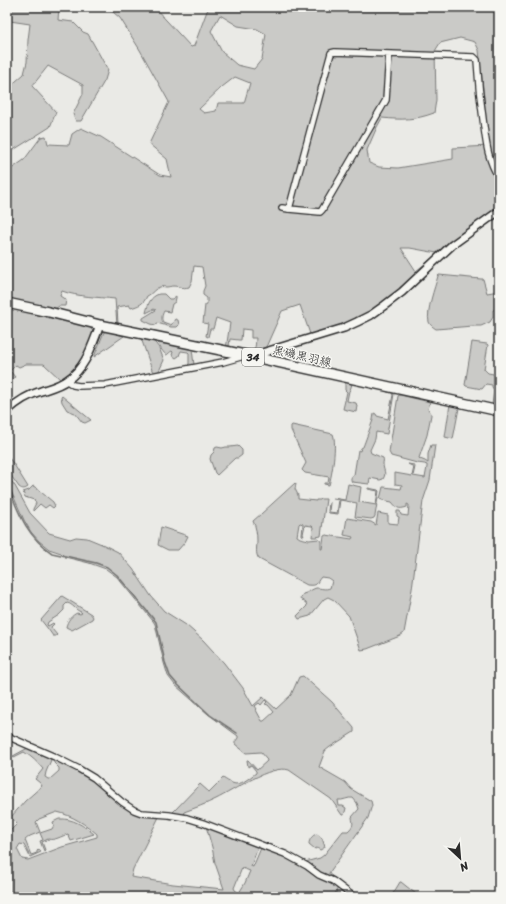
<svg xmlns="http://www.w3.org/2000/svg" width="506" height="904" viewBox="0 0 506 904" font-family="Sriracha,'Klee One',sans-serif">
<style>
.green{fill:#cacac7;stroke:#7a7a79;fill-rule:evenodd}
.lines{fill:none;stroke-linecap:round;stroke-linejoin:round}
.stream{stroke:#727270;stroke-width:1.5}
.minor-casing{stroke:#2b2b2b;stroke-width:8}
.tertiary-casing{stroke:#2b2b2b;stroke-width:10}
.primary-casing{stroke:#2b2b2b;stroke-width:12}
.minor{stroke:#f6f6f2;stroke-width:5.5}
.tertiary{stroke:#f6f6f2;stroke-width:7}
.primary{stroke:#f6f6f2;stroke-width:9}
.labels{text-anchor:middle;stroke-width:3;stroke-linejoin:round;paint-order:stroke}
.shield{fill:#f6f6f2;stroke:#686867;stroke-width:1}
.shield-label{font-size:11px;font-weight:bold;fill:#2b2b2b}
.street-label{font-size:12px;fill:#2b2b2b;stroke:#f6f6f2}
</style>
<rect width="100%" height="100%" fill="#eaeae6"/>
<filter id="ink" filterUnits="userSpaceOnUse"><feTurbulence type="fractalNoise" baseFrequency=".025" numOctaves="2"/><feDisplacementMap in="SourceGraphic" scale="8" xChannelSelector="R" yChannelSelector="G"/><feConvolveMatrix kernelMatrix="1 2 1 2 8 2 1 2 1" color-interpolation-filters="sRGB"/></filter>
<g filter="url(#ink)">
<g class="green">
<polygon points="7,7 59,7 58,20 73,22 83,32 88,34 108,70 105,80 81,121 76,121 73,114 83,94 83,85 48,66 37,80 32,86 56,112 50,127 7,154 7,89 24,74 27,62 28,40 30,24 10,21 7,25"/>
<path d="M107,7H154L191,47L194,46L207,11L210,7H499V208L440,252L437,253L410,248H401L416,271L431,259L432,260L397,293L382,305L356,321L311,335L310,334L300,305L282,311L266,347L252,353L249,351C257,350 255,345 256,338H251V330L242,329L241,340H239L230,339L229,346L232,348L234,350L226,349L230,323L216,318L213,329H210L208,337L206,336L208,324L203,323L205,305L207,304V298L203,295V291L205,286L202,267L194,266L192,281L189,287C182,289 179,286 173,286C171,286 169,287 166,287C165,287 162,286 160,287C155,288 152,294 147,296C143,305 139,305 131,308L129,305L117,307L118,324L117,325L115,299C98,297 78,297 62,291L60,296L66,300L65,306H59L55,309L7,299V172L24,160L41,137L46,136L48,144L69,145L72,134L81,128L101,137L160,175L171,177L167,159L149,144L169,102L140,50L120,18ZM220,15L238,26L257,29L266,34L262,59L254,69L237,65L222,52L211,31ZM460,38L475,42L479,50L489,146L453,148V159L398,168L379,167L369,163L367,150L377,127L382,118C402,120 415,120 434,113L436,100L435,51L440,43ZM235,77L250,83L244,103H218L216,111L204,113L199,109L222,87Z"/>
<path d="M439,275L481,279H483L487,293L499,291V309L493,310V317L490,322L481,326H473L436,329C433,327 430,325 429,322C426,311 435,287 438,276Z"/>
<path d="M159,294H164L169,299H172L176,296V298L175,302L172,304L170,312L164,311C162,315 161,319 163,322L171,325L172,324L175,319L178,320L179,325L177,327H171L157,323L156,325L151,324L143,320V318L156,310L154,309L146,313C148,304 150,297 159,294Z"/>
<polygon points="7,306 42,314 90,327 94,333 93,338 79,365 61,380 44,364 26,364 19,367 16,365 10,371 15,377 11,380 7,376"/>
<polygon points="107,331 124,336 94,357 104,332"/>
<polygon points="141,338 153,340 159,348 164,360 159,371 153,373"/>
<path d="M157,341L192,349L194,365L177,369V368L187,366L189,364V353L188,352L181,351L180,353L179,356L176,358L172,355L173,352L172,351C171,351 167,355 167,355C164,355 158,344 157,341Z"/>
<polygon points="472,342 487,344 488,345 484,369 488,373 499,375 499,409 492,405 494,390 492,387 492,385 486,384 482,389 466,386 465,385"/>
<polygon points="345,382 352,384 350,390 349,391 347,401 356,403 357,406 356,412 343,409 347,392 345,390"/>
<path d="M387,391L393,392L394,394L387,434L376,432L375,439L370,450L371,453L383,458C384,460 383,462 383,464C383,470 387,473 383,479L380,480L370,478L369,484L352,482C350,479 351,476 354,475L358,450L360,451L361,448L363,447L373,420L374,413L376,414L377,416L388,419L393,395L392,393L387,392Z"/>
<path d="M400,395L430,402L428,409L431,413V415L427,435L419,458L420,459L425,461L428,463V454L431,445H435L430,480L423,501L412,589L404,633L400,636L367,649L361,650L349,616L334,600L328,597L324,599L310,616L299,619L297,616L307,606L306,603L300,599L303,594C308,593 312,589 316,588C321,588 325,590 330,588L332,581L328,578L321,577C315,584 319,586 307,585L259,559C255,554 257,547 257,541C257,534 256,527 253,521L261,514L295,483L296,484L295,489L298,495V499L316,501V500H320L321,499H326L321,536L316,537H312L313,527L312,526L305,525L303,534L304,536L302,535L303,524L300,523L299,524L297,536L300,538L309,540L319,539L320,540L321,542V549H322L324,536L326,535L352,539L353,537L344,535L347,518L371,522L376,525L378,513L388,515V523L398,524L399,517L397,516V511H400L401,515L408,516L409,505L407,504V507C398,510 397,508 392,502L382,500L380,499L383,487H384L401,489L402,485L395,484V473L412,476L414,467L408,464L414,465L415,467L413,476L425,478L427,467V465C423,463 421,464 417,463C408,461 400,458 391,456L389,452L398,396Z"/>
<polygon points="62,396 91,420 85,423 82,422 75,413 67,410 62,402 61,397"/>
<polygon points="450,404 458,406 459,408 453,439 445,437"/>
<path d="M292,425L333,434C337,443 332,475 329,485L324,484V483H328L329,477L305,473L302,470L306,463L291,430V426Z"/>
<polygon points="238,446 242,450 242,455 238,458 235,458 217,475 215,473 210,459 211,455 214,452 215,448 217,447 222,448 226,447 230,447"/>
<path d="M7,456L13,463L28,487C25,489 23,490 19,487L7,470Z"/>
<path d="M7,475L15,486L30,513L49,533L70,539L76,537L87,538L104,545L118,552L133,569L151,596L164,611L186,625L203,640L224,663L243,688L253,706L263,697L276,709L291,695L299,677L303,676L332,702L354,728V732L330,747L325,751L319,767L345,782L351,789L371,801L372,805L368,818L329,873V874L339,881V885L334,897H7V860L8,857L7,856V834L17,824L11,817L25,801L42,786L40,783L35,779L43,769C37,762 32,757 24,752L14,757L13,756L26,749L28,748L49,757L51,760L46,772L45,777L48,779H50L59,771V768L54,763V761L55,759L78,769L141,814L159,817L133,869L131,877L173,884L224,889L215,863L212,847L206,826L258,846V847L251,866L253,867L261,848H262L305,862L320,858L324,855L343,831H348C354,825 353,825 352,817L359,809L357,803L353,798C348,797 343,801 338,800L339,806H343L346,808L345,812L344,815H342L331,799L289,770C271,764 233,791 216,799C206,804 195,808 184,812L182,816L173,815V812L200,784L209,792L223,778C226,780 229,782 232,783C240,787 250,777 256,773V771L251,765L248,767L247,760H248L257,770L267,761L266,758L261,752L246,753L235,744V742L238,738V736L208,714L175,685L168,676L164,663L155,624L153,621L117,577L106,569L89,563L65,557L61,553L49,549L39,541L31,532L24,520L7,482ZM265,700L267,702L265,704L268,705L274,712L264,721H262L256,710L257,709L255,706L259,703L261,705ZM57,812C71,815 87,825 97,834V837L62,847L28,860L22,859L17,849L20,844L24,845L30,857L41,852L39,849L37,851V853L31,855L25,840L30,836L40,832L36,822L39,819ZM242,868L250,871L245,883L239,893L235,890L234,888Z"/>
<polygon points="348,484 361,487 359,502 376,505 378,491 368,489 368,488 378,490 379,491 375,516 374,518 371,519 355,517 357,503 340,500 338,514 329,513 328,511 329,503 330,503 329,511 329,512 337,513 339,500 333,499 333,498 345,500"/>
<polygon points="33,486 35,487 53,502 55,506 53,508 49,505 45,508 40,504 33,511 33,509 36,503 34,500 25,497 23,492 29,490"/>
<polygon points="161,527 188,536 185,542 178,550 168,550 158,545"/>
<path d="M62,596L91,614L93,617L92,619L72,630L66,627C67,621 72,615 77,613L80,614L82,613L81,612C75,610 73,604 67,603L64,606V610L59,615L48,622L47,625L48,626L53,623L54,624L51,627L52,629L57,635L56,636H53L48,629L41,620Z"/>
<path d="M59,819C73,818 84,826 94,834L71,841L68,834C62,836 54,841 48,839L42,842L45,850L44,851L40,841L43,840L40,833L52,829L54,825L53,822Z"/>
<path d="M317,834L322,838L325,847L322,849L320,850L317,848L315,849L309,844C309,840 312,835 317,834Z"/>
<polygon points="400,882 401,882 416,894 425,897 407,897 400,895 399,897 391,897"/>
</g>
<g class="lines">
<path class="stream" d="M7,484C18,511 26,536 52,553L96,563L107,567L117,575L156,622L165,662L170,676L176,683L210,715L237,733"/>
<defs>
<g id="minor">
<path d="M389,54L386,100L322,210L320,212L289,209L331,53L335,52L474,57L477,60C478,79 480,99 483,119C486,141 487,159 499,178"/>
<polyline points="282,208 289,209"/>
<polyline points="67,381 73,385 79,386 105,385 223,362 244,356"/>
<polyline points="7,736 55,757 79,769 94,778 122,802 134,810 142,813 169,815 187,818 203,823 285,854 307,866 319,875 333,881 354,897"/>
</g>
<g id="tertiary">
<polyline points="252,356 344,328 357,322 371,315 385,305 402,292 452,245 499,211"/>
<path d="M7,411C17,402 28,395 41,391C50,388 59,386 67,380C86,368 92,345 100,325"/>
</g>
<polyline id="primary" points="7,303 49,312 100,325 245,355 499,411"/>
</defs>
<use href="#minor" class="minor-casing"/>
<use href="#tertiary" class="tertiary-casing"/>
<use href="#primary" class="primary-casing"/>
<use href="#minor" class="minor"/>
<use href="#tertiary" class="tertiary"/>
<use href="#primary" class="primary"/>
</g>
</g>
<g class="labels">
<rect class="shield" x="242" y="348" width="22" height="18" rx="3"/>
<g class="shield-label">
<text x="253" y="361">34</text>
</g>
<g class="street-label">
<text transform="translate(302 356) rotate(13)" y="4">黒磯黒羽線</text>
</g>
</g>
<rect width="506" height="904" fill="none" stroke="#f6f6f2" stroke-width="24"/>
<rect x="12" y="12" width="482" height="880" fill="none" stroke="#2b2b2b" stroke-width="1.5" filter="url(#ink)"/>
<g transform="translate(460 858) rotate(154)" stroke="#f6f6f2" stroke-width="3" paint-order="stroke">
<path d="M0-3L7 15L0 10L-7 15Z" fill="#2b2b2b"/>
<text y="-6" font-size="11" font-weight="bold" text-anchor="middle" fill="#2b2b2b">N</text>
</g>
</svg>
